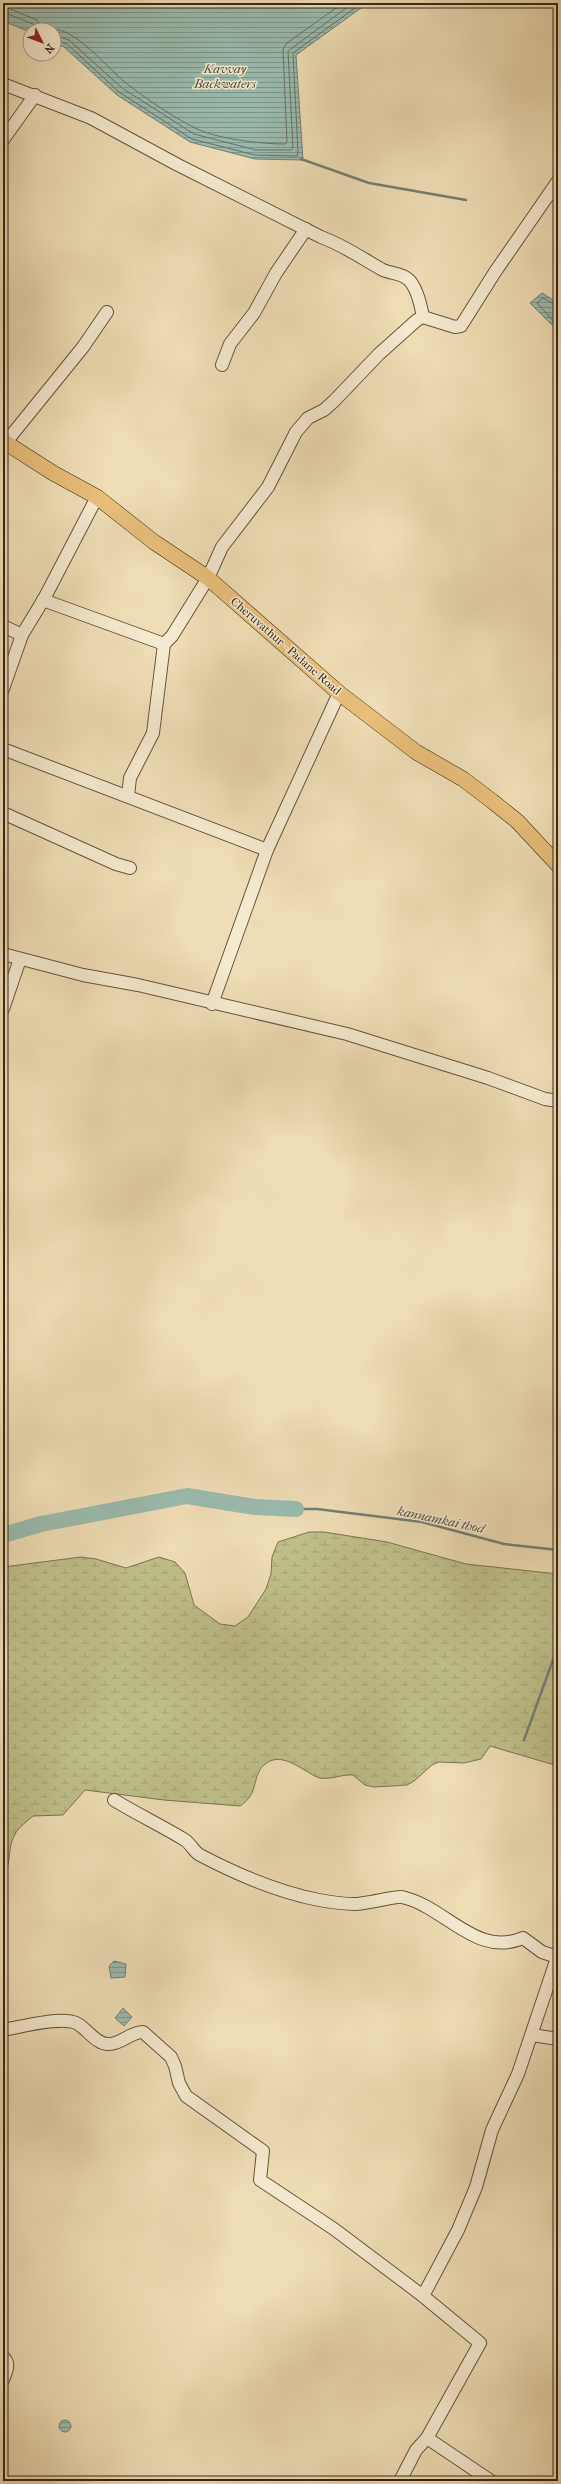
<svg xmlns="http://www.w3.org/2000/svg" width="561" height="2484" viewBox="0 0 561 2484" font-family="'IM FELL French Canon',serif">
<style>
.wetland{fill:url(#wetland-marsh);stroke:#7a7351}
.water{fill:url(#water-rules);stroke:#728073}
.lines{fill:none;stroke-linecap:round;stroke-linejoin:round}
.shore{stroke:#687164;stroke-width:1}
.stream{stroke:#728073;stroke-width:2.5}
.river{stroke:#9abbaf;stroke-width:16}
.minor-casing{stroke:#64543f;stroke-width:14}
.major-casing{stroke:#362718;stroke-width:16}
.minor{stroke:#f5e9cf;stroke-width:12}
.major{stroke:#e8be7a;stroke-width:15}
.labels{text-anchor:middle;stroke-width:3;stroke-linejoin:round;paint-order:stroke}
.street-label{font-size:12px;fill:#362718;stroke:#f5e9cf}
.water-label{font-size:13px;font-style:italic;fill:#4f4c3e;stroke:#f5e9cf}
</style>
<defs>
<pattern id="wetland-marsh" width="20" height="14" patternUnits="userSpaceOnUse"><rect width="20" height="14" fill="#bfbf8a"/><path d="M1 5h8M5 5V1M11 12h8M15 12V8" fill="none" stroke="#a5a476"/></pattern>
<pattern id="water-rules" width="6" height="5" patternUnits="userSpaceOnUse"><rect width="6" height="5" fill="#9abbaf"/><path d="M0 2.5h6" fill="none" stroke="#7e988d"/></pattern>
</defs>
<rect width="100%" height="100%" fill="#efddb5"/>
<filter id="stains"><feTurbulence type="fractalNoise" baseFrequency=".005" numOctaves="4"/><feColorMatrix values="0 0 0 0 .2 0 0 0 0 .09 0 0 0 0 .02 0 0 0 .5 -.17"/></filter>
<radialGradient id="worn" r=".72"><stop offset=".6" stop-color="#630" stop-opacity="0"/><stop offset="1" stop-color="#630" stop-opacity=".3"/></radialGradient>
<path class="wetland" d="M309,1532H324L387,1542L466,1564L558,1574V1766L490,1746L481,1759L464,1763L439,1762L432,1765L414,1781L407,1785L374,1787L365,1785L353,1775C342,1774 331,1780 320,1778C307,1775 282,1748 264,1765C251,1777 260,1793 240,1806L164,1800L85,1790L63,1815L33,1816C27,1821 19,1827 15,1834C7,1847 12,1865 3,1877V1567L81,1557L96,1559L126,1568L159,1557L175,1562L185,1573L194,1605L220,1624L235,1626L248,1617L266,1589L271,1574L272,1557L278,1542Z"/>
<g class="water">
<polygon points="3,3 368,3 296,55 303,160 255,159 190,142 117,95 64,47 54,43 54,30 30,30 30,32 3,21"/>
<polygon points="542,293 558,303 558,331 530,303"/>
<polygon points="114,1961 126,1964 125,1977 111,1978 109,1966"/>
<polygon points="123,2008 132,2017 124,2026 115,2018"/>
<circle cx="65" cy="2426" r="6"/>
</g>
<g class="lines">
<g class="shore">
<polyline points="3,6 37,20 45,30"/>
<polyline points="3,12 33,24 38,30"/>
<path d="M48,30C71,22 109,70 126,83C145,98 173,117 195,128C217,139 261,144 285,144L287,142L283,49L287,43L343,3"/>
<polyline points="54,35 69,40 122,88 194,134 256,150 291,150 293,148 288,51 353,3"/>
<polyline points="54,40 67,44 119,92 192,139 255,155 297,156 298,153 293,53 362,3"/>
<polyline points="558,306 543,298 537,303 558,326"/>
</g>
<g class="stream">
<polyline points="301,159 369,183 466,200"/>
<polyline points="296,1509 317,1509 422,1522 504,1544 558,1550"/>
<polyline points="524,1740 558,1646"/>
</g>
<polyline class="river" points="3,1535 41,1524 187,1496 255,1507 296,1509"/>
<defs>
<g id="minor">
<path d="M3,84L91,118L178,165L321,237C343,245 360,257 381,269C389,274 401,272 409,280C417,288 421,306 423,317"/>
<polyline points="3,140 35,95"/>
<polyline points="222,365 230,344 254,313 276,273 306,229"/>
<polyline points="6,442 83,347 107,312"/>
<polyline points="43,600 164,644 172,636 208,578 222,547 268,487 296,432 308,418 324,410 334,401 379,354 417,320 423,317 455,327 461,326 495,272 558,181"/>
<polyline points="3,626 22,635"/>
<polyline points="3,689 22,635 45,597 97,497"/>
<polyline points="3,749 267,850"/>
<polyline points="128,796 130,778 153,733 164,644"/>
<polyline points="3,813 116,864 130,868"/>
<polyline points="3,954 83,975 138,985 347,1034 488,1078 545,1099 558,1101"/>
<polyline points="212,1004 267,850 339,693"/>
<polyline points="3,1009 20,959"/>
<path d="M114,1800C137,1814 162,1826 185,1840C191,1844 194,1852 200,1855C236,1874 278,1892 319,1900C330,1902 343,1904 355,1904C365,1904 397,1896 402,1897C446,1907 476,1958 523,1938L542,1952L557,1957"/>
<path d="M3,2030C20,2027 61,2016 76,2023C87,2028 96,2045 109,2044C122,2044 130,2032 143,2032L171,2057L175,2066L179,2083L186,2096L263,2151L260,2180L334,2229L423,2296"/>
<polyline points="532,2035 558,2039"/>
<path d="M3,2357C11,2364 6,2371 3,2380"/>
<polyline points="427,2438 491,2481"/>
<polyline points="400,2481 416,2450 427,2438 480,2343 423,2296 458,2230 476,2187 492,2130 518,2074 558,1955"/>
</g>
<polyline id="major" points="3,441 53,473 97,497 154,542 208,578 339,693 416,752 463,779 492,801 517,821 558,865"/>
</defs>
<use href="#minor" class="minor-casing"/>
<use href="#major" class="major-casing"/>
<use href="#minor" class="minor"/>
<use href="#major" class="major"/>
</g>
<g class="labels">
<g class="street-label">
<text transform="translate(286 646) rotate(41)" y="4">Cheruvathur - Padane Road</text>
</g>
<g class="water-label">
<text x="225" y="73">Kavvay<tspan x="225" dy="15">Backwaters</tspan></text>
<text transform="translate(441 1519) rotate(12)" y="5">kannamkai thod</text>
</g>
</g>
<rect width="561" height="2484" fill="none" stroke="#efddb5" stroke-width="16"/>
<rect x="4" y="4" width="553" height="2476" fill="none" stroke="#362718" stroke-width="2"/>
<rect x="8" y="8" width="545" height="2468" fill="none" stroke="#362718"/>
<g transform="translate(42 42) rotate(132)"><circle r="19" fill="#f5e9cf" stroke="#a99b86"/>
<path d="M0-3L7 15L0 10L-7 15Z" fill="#8f2418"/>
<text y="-6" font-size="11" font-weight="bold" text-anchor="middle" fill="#362718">N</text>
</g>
<rect width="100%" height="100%" filter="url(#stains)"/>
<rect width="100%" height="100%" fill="url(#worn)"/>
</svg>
